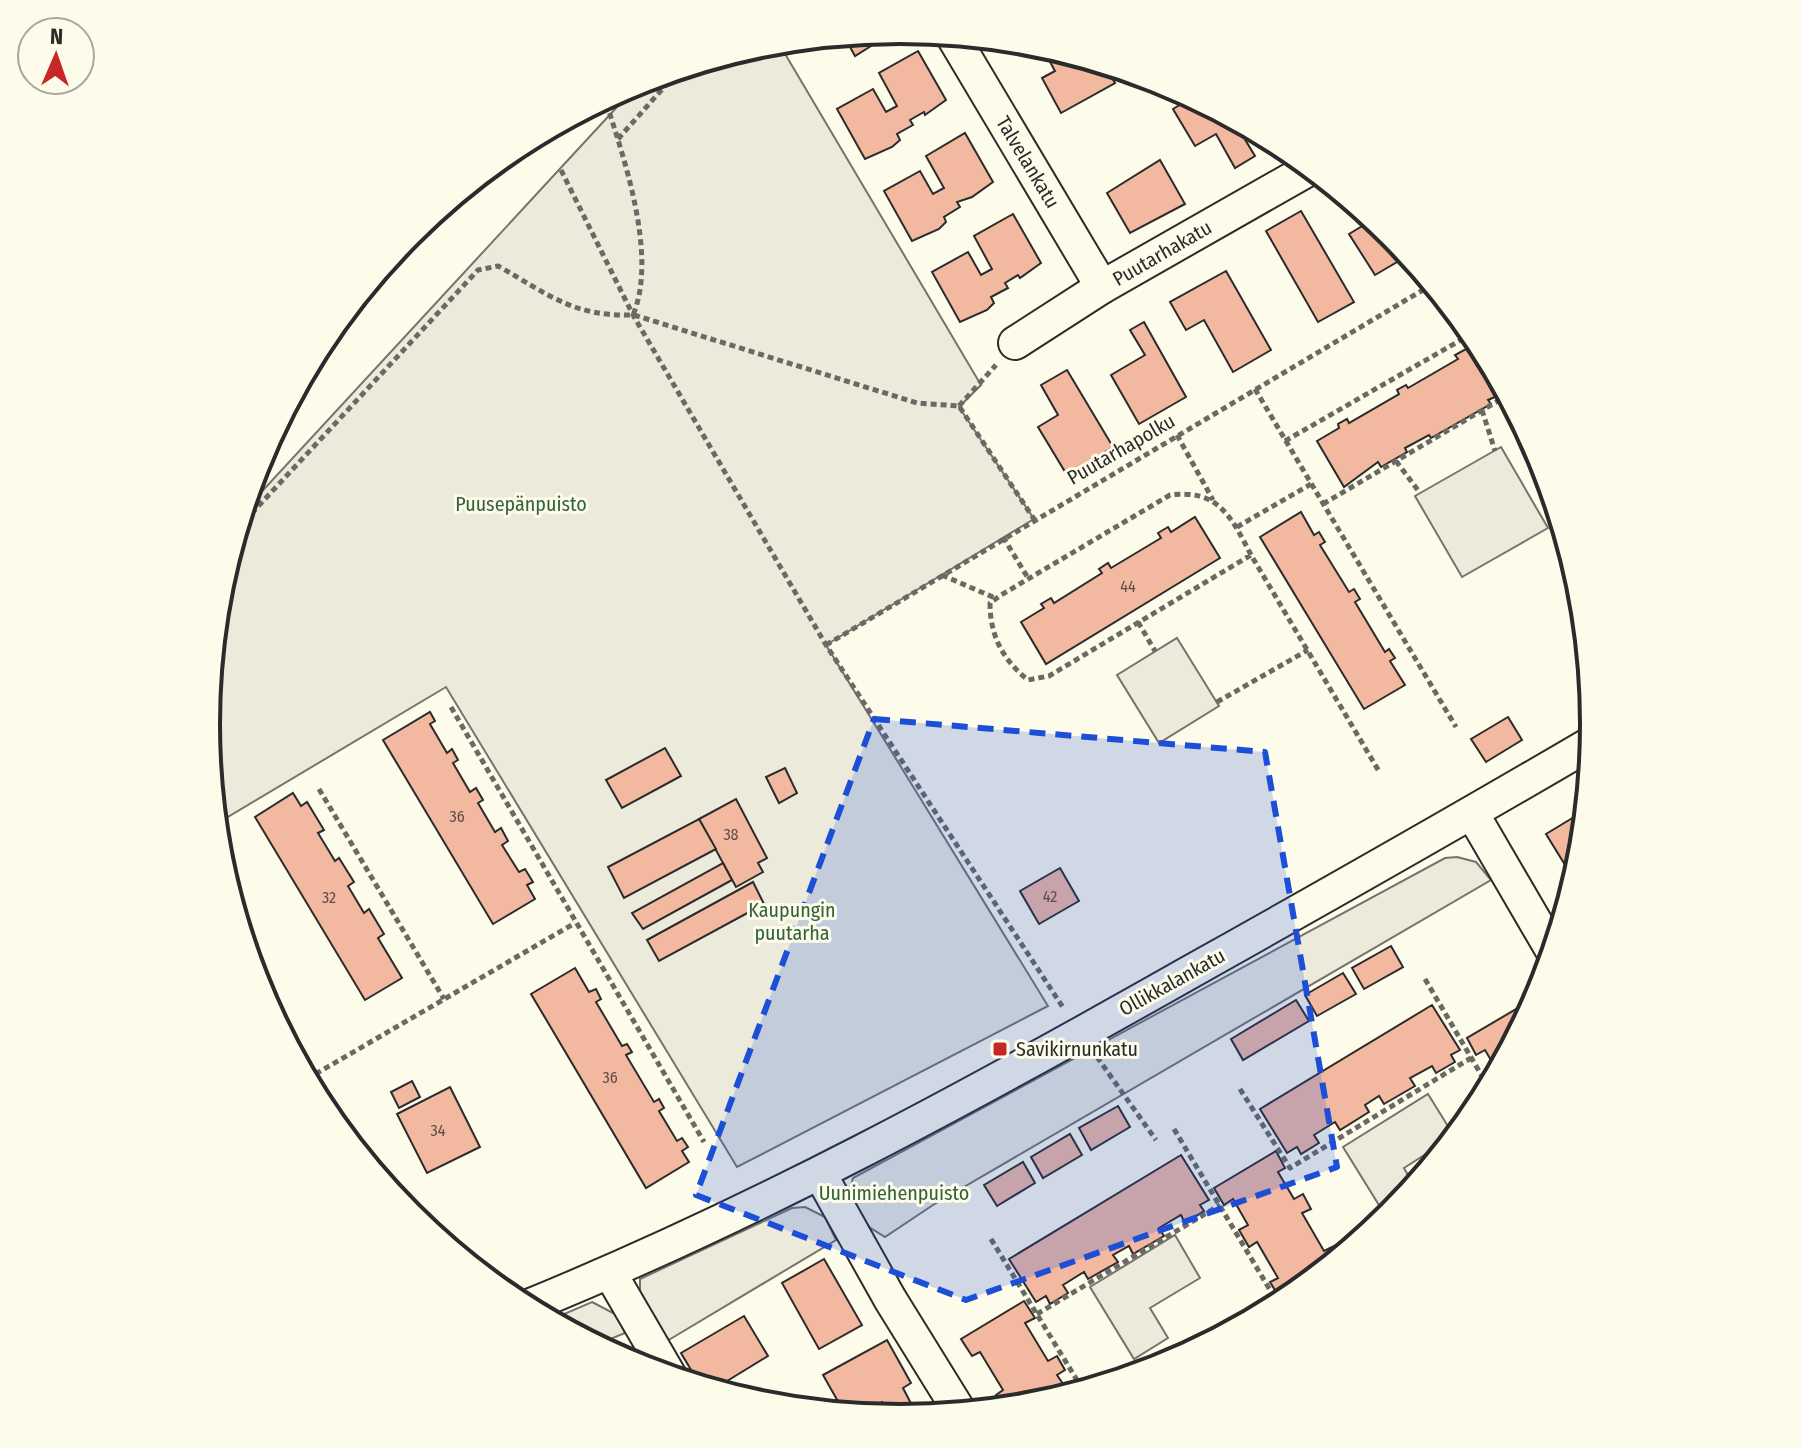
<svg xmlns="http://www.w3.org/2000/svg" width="1801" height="1448" viewBox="0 0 1801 1448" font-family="'Fira Sans Condensed',sans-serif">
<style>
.green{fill:#ecebdb;stroke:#74746e;stroke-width:2}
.building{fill:#f2b8a0;stroke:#2b2b2b;stroke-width:2}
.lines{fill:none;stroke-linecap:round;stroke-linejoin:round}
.minor-casing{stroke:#2b2b2b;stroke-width:36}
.path{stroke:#6a6964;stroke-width:5;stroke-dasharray:6 4;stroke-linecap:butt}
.minor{stroke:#fdfbea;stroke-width:32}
.marked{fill:#1d4ed8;fill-opacity:0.2;stroke:#1d4ed8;stroke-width:6;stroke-dasharray:16 10;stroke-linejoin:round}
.poi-dot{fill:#c62828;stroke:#fdfbea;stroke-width:3}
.labels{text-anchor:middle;stroke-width:6;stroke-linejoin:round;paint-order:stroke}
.number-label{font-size:16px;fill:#5d4e48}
.street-label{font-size:20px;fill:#2b2b2b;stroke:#fdfbea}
.park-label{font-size:20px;fill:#34623c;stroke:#fdfbea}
.poi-label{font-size:20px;fill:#2b2b2b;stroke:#fdfbea;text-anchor:start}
.rim{fill:none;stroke:#2b2b2b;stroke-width:4}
</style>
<rect width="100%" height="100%" fill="#fdfbea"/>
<g class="green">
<polygon points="778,42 981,385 959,407 1034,519 826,645 1048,1006 737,1167 446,687 216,824 207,724 220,588 243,512 641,81"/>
<polygon points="1501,447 1548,528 1462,577 1415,496"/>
<polygon points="1177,638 1219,706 1159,743 1117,675"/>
<polygon points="1457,857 1476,862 1491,880 933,1205 885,1237 869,1227 849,1193 853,1178 1445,858"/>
<polygon points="1428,1094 1454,1136 1404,1168 1414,1186 1387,1218 1343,1147"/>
<polygon points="805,1207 825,1217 836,1240 667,1341 640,1301 640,1279 792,1208"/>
<polygon points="1175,1235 1200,1278 1150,1308 1168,1338 1134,1359 1090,1287"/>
<polygon points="592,1302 617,1315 625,1333 596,1345 550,1320"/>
</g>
<g class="building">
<polygon points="895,31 855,56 844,36"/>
<polygon points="1041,45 1104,64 1115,83 1061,113 1042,78 1055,71"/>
<polygon points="918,51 946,100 925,115 924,112 910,120 913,125 897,134 900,140 892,147 865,159 837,109 873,89 886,112 897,106 879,73"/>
<polygon points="1193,97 1238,121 1235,123 1255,156 1235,168 1216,134 1195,146 1173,109"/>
<polygon points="965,133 993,182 972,197 957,202 960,207 944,217 946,222 939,229 912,241 884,191 920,171 933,194 944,188 926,156"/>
<polygon points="1160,160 1185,204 1130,233 1107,193"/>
<polygon points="1301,211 1354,302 1318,322 1266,231"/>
<polygon points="1013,214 1041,263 1020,278 1018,275 1005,283 1008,288 991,297 994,303 987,310 960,322 932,272 968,252 981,275 992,269 974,236"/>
<polygon points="1374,219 1409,255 1375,275 1349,234"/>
<polygon points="1226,271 1271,350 1233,372 1204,320 1186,330 1170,302"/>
<polygon points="1144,322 1186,397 1139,424 1111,375 1145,355 1130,330"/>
<polygon points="1481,345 1506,392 1488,400 1491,404 1431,438 1429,435 1405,448 1407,452 1381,467 1378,462 1344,487 1317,441 1339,428 1338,424 1347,419 1349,423 1399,394 1397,390 1406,385 1408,388 1458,359 1455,355 1466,349 1468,352"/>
<polygon points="1067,370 1113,447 1067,475 1038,427 1058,415 1041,385"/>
<polygon points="1301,512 1314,535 1319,532 1325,542 1320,545 1349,592 1354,589 1360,599 1355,602 1385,652 1389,649 1395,658 1390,661 1405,685 1364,709 1260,537"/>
<polygon points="1195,517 1220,558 1046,664 1021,622 1044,608 1041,604 1051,598 1054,603 1102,573 1099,569 1108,563 1111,568 1161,538 1158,533 1168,527 1171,532"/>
<polygon points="430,712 435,721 430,724 447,753 452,749 458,760 453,763 470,792 476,788 483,800 478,803 495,832 501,828 508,841 502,845 519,872 525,869 533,882 527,885 535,899 493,924 383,740"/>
<polygon points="1508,717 1522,740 1486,762 1471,739"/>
<polygon points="665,748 681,776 622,808 606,780"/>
<polygon points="785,768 797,793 779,803 766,777"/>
<polygon points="293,793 301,806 307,802 324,830 318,833 335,861 339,858 354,882 348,886 364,913 369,909 384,934 378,938 402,978 365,1000 255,817"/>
<polygon points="736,799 767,858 758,863 763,872 736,887 699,819"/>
<polygon points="1584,811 1581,860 1575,881 1546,834"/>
<polygon points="699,819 716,849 624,898 608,867"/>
<polygon points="723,863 732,880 643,929 632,913"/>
<polygon points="1060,868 1079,901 1039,924 1020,891"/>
<polygon points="753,882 764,904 659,961 647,940"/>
<polygon points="1391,946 1403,967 1364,989 1352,968"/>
<polygon points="575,968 589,992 596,989 601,999 596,1002 622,1046 627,1044 632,1052 626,1055 654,1102 659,1099 664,1108 659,1111 677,1141 682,1138 688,1147 682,1151 689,1162 646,1188 531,994"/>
<polygon points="1343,973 1356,994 1317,1016 1305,995"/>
<polygon points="1296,1000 1309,1021 1243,1060 1231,1039"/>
<polygon points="1528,1002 1532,1008 1498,1072 1485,1050 1476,1055 1467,1038"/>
<polygon points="1432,1005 1460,1050 1451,1055 1455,1062 1436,1073 1432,1066 1410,1078 1415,1086 1384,1104 1379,1096 1365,1105 1369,1112 1340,1130 1335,1122 1314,1135 1319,1143 1301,1154 1297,1147 1287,1153 1260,1109"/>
<polygon points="412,1081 420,1097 399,1108 391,1092"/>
<polygon points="450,1087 480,1147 427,1173 397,1114"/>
<polygon points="1118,1106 1130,1127 1091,1150 1079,1128"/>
<polygon points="1070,1134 1082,1155 1043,1178 1031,1157"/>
<polygon points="1276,1151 1285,1168 1278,1172 1294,1199 1303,1194 1311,1209 1302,1213 1324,1251 1334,1246 1340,1256 1281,1300 1270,1282 1278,1278 1257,1242 1249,1247 1239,1230 1248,1225 1233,1199 1224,1205 1214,1188"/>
<polygon points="1181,1155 1209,1200 1200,1205 1204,1211 1185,1223 1181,1215 1159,1228 1164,1236 1133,1254 1129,1246 1113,1255 1118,1262 1088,1279 1084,1272 1063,1285 1068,1293 1050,1304 1046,1296 1036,1302 1009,1259"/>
<polygon points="1023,1162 1035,1183 997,1206 984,1185"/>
<polygon points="824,1259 862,1325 819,1349 782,1283"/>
<polygon points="1024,1301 1035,1318 1025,1323 1048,1361 1057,1356 1065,1370 1057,1375 1070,1394 1035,1405 1015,1407 1013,1403 1004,1408 996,1395 1003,1390 980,1352 972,1356 961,1339"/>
<polygon points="744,1316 768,1356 714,1389 700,1385 681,1353"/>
<polygon points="887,1340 911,1383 903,1388 915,1411 903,1418 891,1417 882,1402 861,1414 844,1412 823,1375"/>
</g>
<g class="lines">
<defs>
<g id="minor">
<polyline points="952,35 1102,287"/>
<polyline points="1015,343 1102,287 1311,168"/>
<polyline points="1472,813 1553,952"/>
<polyline points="820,1174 890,1299 960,1412"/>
<polyline points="610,1273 670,1376"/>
<path d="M526,1307C757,1213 975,1094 1192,971C1326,896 1460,820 1593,742"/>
</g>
</defs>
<use href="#minor" class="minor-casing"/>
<g class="path">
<polyline points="618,139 680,69"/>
<polyline points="561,170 633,315 826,645 1064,1009"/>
<polyline points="634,315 917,403 959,406 1034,519"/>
<polyline points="1255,389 1456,727"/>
<polyline points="959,406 996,365"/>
<polyline points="1482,410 1495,451"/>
<polyline points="1177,435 1213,500"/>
<polyline points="1285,441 1473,333"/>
<polyline points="1396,461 1420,493"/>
<polyline points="1323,504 1508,395"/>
<polyline points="1237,527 1311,484"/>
<path d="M238,528L478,270L498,266C548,294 573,317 633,315C658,256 624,158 605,99"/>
<polyline points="1003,537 1028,578"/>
<path d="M1251,555C1231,516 1218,489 1170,495L1001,595L990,603C990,636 1003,660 1028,680L1049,676L1251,555L1380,773"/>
<polyline points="942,575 995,598"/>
<polyline points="1138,622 1155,651"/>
<polyline points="826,645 1433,284"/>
<polyline points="1217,702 1308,650"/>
<polyline points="451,707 704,1142"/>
<polyline points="319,789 444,999"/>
<polyline points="1425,979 1489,1088"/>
<polyline points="256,980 314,1075"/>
<polyline points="1097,1057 1156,1140"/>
<polyline points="312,1076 353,1145"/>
<polyline points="307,1079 575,923"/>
<polyline points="1240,1089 1290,1168 1471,1058"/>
<polyline points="1174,1129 1279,1305"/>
<polyline points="991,1239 1083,1390"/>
<polyline points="1037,1314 1220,1205"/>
</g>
<use href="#minor" class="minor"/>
</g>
<path class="marked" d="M874,719L1265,752L1337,1167L966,1300L696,1195Z"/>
<rect class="poi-dot" x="992" y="1041" width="16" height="16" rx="4"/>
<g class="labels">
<g class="number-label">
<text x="1128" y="592">44</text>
<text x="457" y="822">36</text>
<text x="731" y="840">38</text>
<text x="1050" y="902">42</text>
<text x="329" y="903">32</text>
<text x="610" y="1083">36</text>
<text x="438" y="1136">34</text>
</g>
<g class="street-label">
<text transform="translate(1028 162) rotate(59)" y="7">Talvelankatu</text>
<text transform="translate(1162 253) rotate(-30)" y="7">Puutarhakatu</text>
<text transform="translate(1121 449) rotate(-30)" y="7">Puutarhapolku</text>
<text transform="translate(1172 982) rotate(-29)" y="7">Ollikkalankatu</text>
</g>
<g class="park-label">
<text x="521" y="511">Puusepänpuisto</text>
<text x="792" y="917">Kaupungin<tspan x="792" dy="23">puutarha</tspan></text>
<text x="894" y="1200">Uunimiehenpuisto</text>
</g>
<g class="poi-label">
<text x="1016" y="1056">Savikirnunkatu</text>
</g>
</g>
<path d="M0 0H1801V1448H0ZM220 724a680 680 0 1 1 1360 0a680 680 0 1 1-1360 0Z" fill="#fdfbea" fill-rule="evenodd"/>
<path class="rim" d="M220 724a680 680 0 1 1 1360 0a680 680 0 1 1-1360 0Z"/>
<g transform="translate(56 56) rotate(2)"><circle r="38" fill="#fdfbea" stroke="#a9a89e" stroke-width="2"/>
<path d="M0-6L14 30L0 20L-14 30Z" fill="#c62828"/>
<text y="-12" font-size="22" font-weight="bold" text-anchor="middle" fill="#2b2b2b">N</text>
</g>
</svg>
